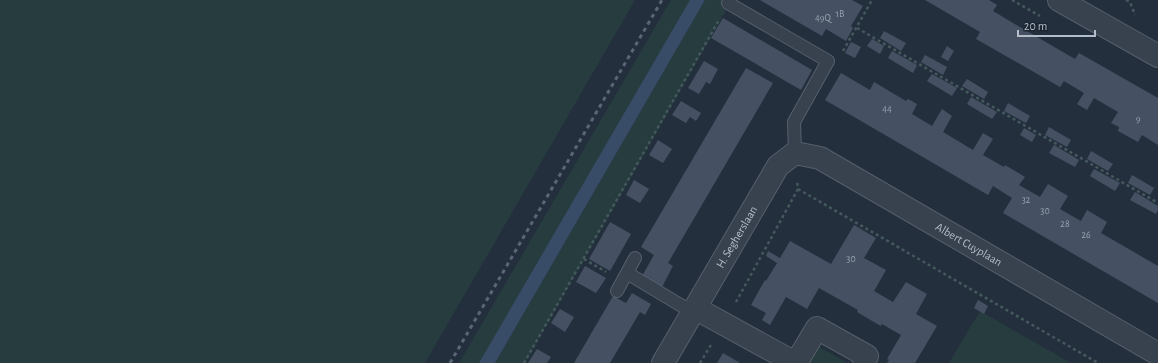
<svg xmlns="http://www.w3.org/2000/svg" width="1158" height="363" viewBox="0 0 1158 363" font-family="'Alegreya Sans',sans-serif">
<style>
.green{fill:#263c3f}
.water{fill:#394c67}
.building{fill:#455162}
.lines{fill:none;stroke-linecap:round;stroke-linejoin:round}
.lane-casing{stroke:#565f6c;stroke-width:14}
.street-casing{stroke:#565f6c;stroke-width:24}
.path{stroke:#44595c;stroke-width:2.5;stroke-dasharray:3 3;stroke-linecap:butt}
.lane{stroke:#38414e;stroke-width:12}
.street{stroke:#38414e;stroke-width:22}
.rail{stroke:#5a6575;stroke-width:3;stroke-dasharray:4 4;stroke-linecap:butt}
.labels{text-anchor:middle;stroke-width:4;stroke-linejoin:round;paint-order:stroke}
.number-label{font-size:10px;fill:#98a1af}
.street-label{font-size:12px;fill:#b4bcc9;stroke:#1d2633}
</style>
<rect width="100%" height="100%" fill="#242f3e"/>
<g class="green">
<polygon points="0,0 635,0 425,363 0,363"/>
<polygon points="671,0 699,0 485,363 459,363"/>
<polygon points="705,0 732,0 525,363 495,363"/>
<polygon points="980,311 1071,363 949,363"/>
<polygon points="816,345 846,362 845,363 806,363"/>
</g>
<polygon class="water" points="690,0 705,0 495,363 479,363"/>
<g class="building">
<polygon points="760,0 852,0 863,6 851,26 853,28 846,41 826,29 822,36"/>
<polygon points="925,0 989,0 997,5 993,11 1013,23 1075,59 1079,53 1158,98 1158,145 1142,135 1138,142 1118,131 1119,127 1111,123 1118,112 1094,98 1087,110 1077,104 1084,93 1064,81 1060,87 976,39 980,32"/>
<polygon points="723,18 812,70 801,90 711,38"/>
<polygon points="884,31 906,43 901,51 880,38"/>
<polygon points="872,39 884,46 880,54 867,46"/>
<polygon points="851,42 861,47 855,58 845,53"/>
<polygon points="947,46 954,51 948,61 941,57"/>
<polygon points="892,51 917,65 913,73 888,58"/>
<polygon points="925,55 947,67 943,75 921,62"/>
<polygon points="704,61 718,69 710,84 706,82 699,94 688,88"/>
<polygon points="746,68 773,83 668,263 673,266 662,287 642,276 654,255 641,247"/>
<polygon points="841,73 870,90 874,82 906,101 908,99 917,104 912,114 932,126 942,109 952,116 943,132 973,150 983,133 993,139 983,155 1004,167 1005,165 1025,177 1019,185 1040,197 1048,184 1068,196 1060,209 1081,221 1087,210 1107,222 1101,233 1158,266 1158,303 1003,213 1012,198 993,186 988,195 825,100"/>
<polygon points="932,74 957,88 952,96 927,81"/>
<polygon points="967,79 988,92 984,99 962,86"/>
<polygon points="971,97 997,112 992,119 967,104"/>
<polygon points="681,101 701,113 696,121 690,117 686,123 672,115"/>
<polygon points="1008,103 1030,116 1026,123 1004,111"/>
<polygon points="1049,127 1071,140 1067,147 1045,135"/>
<polygon points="1024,128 1036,135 1032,142 1020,135"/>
<polygon points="658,140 672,149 663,163 649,155"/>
<polygon points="1054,145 1079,160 1075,167 1049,153"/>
<polygon points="1091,151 1113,164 1108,171 1087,159"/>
<polygon points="1094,169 1120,183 1115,191 1090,176"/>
<polygon points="1132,175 1154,188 1150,195 1128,183"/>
<polygon points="634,180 649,189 640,203 626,195"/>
<polygon points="1135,192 1158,206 1158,210 1156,214 1130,200"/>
<polygon points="610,222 631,234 610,271 589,259"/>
<polygon points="854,225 876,238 864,258 886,270 874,291 893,302 906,282 927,294 916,314 937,326 915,363 887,363 889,360 887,359 901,335 882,324 881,326 879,325 857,312 858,310 819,288 807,309 786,297 770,325 762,320 766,313 751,305 765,280 766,281 777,263 766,256 768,251 780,258 790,241 831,264"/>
<polygon points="585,266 606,278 596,293 576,282"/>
<polygon points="632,293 651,304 645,315 640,312 610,363 574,363 613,296 626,303"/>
<polygon points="978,300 988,306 984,314 974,308"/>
<polygon points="560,309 574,317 565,332 551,323"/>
<polygon points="537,349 551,357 547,363 528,363"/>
<polygon points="723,353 740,363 717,363"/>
</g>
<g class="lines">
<defs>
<g id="lane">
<polyline points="728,3 828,61 794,122 795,153"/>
<polyline points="627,273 692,312"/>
<polyline points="617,291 635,258"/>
</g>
<g id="street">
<polyline points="1059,0 1158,56"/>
<polyline points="695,308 795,363"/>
<path id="s1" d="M663,363L778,166L795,153L820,158L1158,354"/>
<polyline points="796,363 817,328 867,356 864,363"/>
</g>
</defs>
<use href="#lane" class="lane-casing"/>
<use href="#street" class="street-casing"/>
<g class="path">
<polyline points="1012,0 1040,16"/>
<polyline points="1126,0 1130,2 1135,15"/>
<polyline points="857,28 1158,203"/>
<polyline points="843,51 872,0"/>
<polyline points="798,189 1098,363"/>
<polyline points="584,259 606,272"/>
<polyline points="736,302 798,189 797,181"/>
<polyline points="524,363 719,20"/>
<polyline points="700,363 711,345"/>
</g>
<use href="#lane" class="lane"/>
<use href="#street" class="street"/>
<polyline class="rail" points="450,363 662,0"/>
</g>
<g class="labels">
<g class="number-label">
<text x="840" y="17">1B</text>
<text x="823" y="21">49Q</text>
<text x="887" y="112">44</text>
<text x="1138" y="122">9</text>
<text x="1026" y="203">32</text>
<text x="1045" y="214">30</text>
<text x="1065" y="227">28</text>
<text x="1086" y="238">26</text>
<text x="851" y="262">30</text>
</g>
<g class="street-label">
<text dy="4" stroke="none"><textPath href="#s1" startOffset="146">H. Segherslaan</textPath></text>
<text dy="4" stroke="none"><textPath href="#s1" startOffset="447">Albert Cuyplaan</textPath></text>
</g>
</g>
<path d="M1018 30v6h77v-6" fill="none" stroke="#b4bcc9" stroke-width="2"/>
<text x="1024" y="30" font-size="12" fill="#b4bcc9" stroke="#1d2633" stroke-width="3" paint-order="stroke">20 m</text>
</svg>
